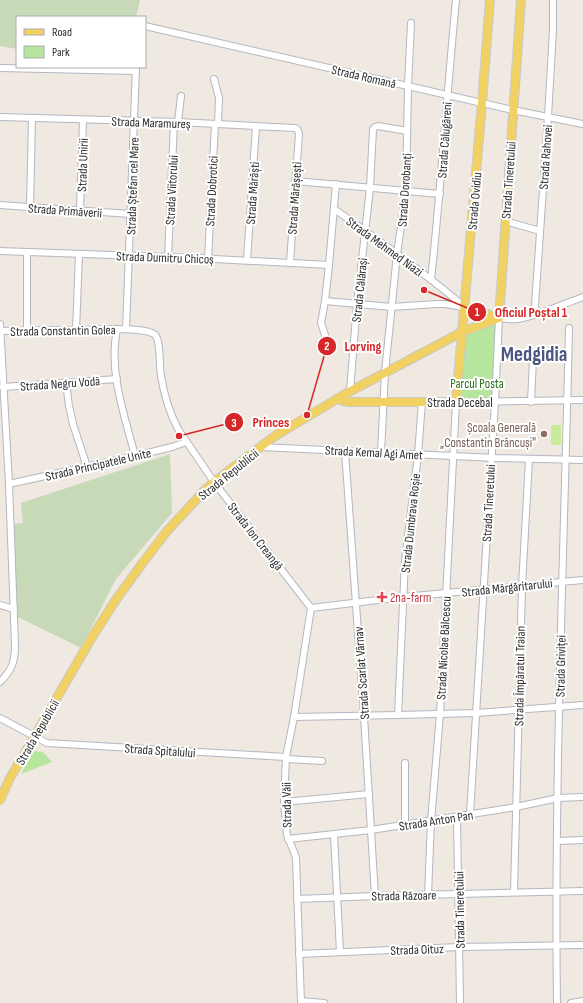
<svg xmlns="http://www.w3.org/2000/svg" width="583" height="1003" viewBox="0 0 583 1003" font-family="'Sofia Sans Condensed',sans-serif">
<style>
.green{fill:#b6e59e}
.cemetery{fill:#c8d9b8}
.pitch{fill:#c9ec9a}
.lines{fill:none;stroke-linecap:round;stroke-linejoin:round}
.minor-casing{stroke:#b4b7c1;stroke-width:8}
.major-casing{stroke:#c9c9c9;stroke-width:10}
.minor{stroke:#fff;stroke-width:6}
.major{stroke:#f2d163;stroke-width:8}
.education-dot{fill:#8d6e63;stroke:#fff;stroke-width:1.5}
.health-dot{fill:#e0444e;stroke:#fff;stroke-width:1.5}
.labels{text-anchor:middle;stroke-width:4;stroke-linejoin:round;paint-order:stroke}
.street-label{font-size:13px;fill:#2e2e2e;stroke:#fff}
.park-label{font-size:13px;fill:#2c6e1b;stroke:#fff}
.education-label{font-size:13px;fill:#785e54;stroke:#fff;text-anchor:end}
.health-label{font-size:13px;fill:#be3a42;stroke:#fff;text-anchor:start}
.town-label{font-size:21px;font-weight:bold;fill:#4d5680;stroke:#fff}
.leader{fill:none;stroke:#d62828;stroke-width:1.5}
.callout-dot{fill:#d62828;stroke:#fff;stroke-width:1.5}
.mark-label{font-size:12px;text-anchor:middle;font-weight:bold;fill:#fff}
.callout-label{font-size:14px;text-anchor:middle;font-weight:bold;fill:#d62828;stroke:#fff;stroke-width:4;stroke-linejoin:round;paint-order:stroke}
</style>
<rect width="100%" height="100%" fill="#efe9e1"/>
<g class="green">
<polygon points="499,318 495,402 456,402 462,332"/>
<polygon points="34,751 43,752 52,762 21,774"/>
</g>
<g class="cemetery">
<polygon points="0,0 140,0 136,17 17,17 17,49 0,46"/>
<polygon points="170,454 172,513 116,579 81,648 16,616 13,524 23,523 21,503"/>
</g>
<rect class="pitch" x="551" y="425" width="10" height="20"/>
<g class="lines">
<defs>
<g id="minor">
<polyline points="145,26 513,110 583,124"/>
<polyline points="0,68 136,71"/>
<polyline points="214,79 219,98 218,124"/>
<polyline points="0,117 178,122 295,128 297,129 299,133 290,263"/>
<polyline points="178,122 181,96"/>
<polyline points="295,181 440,194"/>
<polyline points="0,205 131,214"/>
<polyline points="30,207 32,118"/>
<path d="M334,209C379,240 423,272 465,307"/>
<polyline points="80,211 83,120"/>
<polyline points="505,221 540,231"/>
<polyline points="0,251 196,258 329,265"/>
<polyline points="27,252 27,330"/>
<polyline points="168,257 174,122"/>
<polyline points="208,259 215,124"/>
<polyline points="247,260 256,126"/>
<path d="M431,280C441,187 447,93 456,0"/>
<polyline points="325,301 392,307 436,304 445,304 463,307"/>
<polyline points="536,314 535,305 548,117 553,30 553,0"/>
<path d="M0,324L9,484L15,645C15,662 12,670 0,682"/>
<path d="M117,329C108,372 125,416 135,456"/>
<polyline points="126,329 136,67"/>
<polyline points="76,330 79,254"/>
<path d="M0,331L126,329C133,330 152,330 156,336C161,345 159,365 161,376C164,394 169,412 178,429L214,482L311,608"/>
<polyline points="327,341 321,323 325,301 329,265 336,184"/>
<polyline points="66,382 69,406 73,424 87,467"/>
<polyline points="3,387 117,379"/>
<polyline points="350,391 357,304 370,188 373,129 375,127 378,126 407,131"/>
<polyline points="531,402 533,359"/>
<polyline points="260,447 496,458 583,460"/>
<polyline points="345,451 364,716 375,896"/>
<polyline points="381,453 385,372 397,254 406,191 408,86 411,23"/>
<polyline points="9,484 135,456 172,447 186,442"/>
<polyline points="0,605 14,609"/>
<polyline points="311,608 403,597 583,580"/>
<polyline points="398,715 405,560 418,455 422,402"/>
<polyline points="294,717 398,715 476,713 583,705"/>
<polyline points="0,718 47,743 286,757"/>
<polyline points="286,759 322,761"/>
<polyline points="284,802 369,794"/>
<path d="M470,814L495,402L499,318C505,319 511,320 518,319C538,316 563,304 583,297"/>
<polyline points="457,817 460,1003"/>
<polyline points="405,825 405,763"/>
<polyline points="334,835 340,952"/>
<polyline points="288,839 371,830 516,807 558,798 583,797"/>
<polyline points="557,841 583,840"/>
<polyline points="514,892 522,586 529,459"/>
<polyline points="428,895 431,821 440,714 456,402 583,400"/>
<polyline points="297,899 375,896 583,891"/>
<polyline points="299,954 459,947 583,945"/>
<polyline points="301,1001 324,1003"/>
<polyline points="301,1003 296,858 294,852 287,835 284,802 286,757 294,717 311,608"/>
<path d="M557,1003C554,778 564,553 569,328"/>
<polyline points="571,1003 583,1001"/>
</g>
<g id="major">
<polyline points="465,307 499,318"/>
<polyline points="499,318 521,0"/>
<polyline points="338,398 343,401 349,402 456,402 482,103 490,0"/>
<polyline points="0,800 10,778 19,763 91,639 115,601 144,561 167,531 205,490 214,482 275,436 347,393 462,332 499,318"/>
</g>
</defs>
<use href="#minor" class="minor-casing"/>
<use href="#major" class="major-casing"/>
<use href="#minor" class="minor"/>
<use href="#major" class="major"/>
</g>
<circle class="education-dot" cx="544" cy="434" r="4"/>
<path class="health-dot" d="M380 591h4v4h4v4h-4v4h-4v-4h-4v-4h4z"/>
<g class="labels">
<g class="street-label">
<text transform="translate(364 76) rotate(13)" y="5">Strada Romană</text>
<text transform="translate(151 122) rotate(2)" y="5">Strada Maramureș</text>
<text transform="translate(444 140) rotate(-86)" y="5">Strada Călugăreni</text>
<text transform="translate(545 157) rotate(-86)" y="5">Strada Rahovei</text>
<text transform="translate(82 165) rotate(-88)" y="5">Strada Unirii</text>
<text transform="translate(508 180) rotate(-86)" y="5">Strada Tineretului</text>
<text transform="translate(132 186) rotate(-88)" y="5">Strada Ștefan cel Mare</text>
<text transform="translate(171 190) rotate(-87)" y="5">Strada Viitorului</text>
<text transform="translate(404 190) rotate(-86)" y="5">Strada Dorobanți</text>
<text transform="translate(211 191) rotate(-87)" y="5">Strada Dobrotici</text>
<text transform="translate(252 193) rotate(-86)" y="5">Strada Mărăști</text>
<text transform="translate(294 198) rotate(-86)" y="5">Strada Mărășești</text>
<text transform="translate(474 201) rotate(-85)" y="5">Strada Ovidiu</text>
<text transform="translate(65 210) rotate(4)" y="5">Strada Primăverii</text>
<text transform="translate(385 246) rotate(36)" y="5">Strada Mehmed Niazi</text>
<text transform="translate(165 257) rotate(2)" y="5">Strada Dumitru Chicoș</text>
<text transform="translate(359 290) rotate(-84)" y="5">Strada Călărași</text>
<text transform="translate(63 330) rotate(-1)" y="5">Strada Constantin Golea</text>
<text transform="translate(60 383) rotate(-4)" y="5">Strada Negru Vodă</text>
<text x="460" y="407">Strada Decebal</text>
<text transform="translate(374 452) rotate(3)" y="5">Strada Kemal Agi Amet</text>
<text transform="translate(98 464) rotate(-13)" y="5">Strada Principatele Unite</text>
<text transform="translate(228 474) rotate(-39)" y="5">Strada Republicii</text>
<text transform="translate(488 503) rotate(-87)" y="5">Strada Tineretului</text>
<text transform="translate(410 523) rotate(-84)" y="5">Strada Dumbrava Roșie</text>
<text transform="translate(256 536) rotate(52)" y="5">Strada Ion Creangă</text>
<text transform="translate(507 587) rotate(-6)" y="5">Strada Mărgăritarului</text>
<text transform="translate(443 648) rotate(-87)" y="5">Strada Nicolae Bălcescu</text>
<text transform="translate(560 666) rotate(-89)" y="5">Strada Griviței</text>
<text transform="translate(361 673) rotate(-94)" y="5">Strada Scarlat Vârnav</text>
<text transform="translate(519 676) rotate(-89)" y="5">Strada Împăratul Traian</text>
<text transform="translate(37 732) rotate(-60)" y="5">Strada Republicii</text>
<text transform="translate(160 750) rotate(4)" y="5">Strada Spitalului</text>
<text transform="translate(286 805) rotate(-91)" y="5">Strada Văii</text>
<text transform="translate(436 820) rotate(-9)" y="5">Strada Anton Pan</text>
<text transform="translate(404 895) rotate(-1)" y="5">Strada Răzoare</text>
<text transform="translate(459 910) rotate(-91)" y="5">Strada Tineretului</text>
<text transform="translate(417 949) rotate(-2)" y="5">Strada Oituz</text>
</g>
<g class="park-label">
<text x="477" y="388">Parcul Posta</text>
</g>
<g class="education-label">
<text x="536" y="432">Școala Generală<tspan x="536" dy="15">„Constantin Brâncuși"</tspan></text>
</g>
<g class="health-label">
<text x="390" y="602">2na-farm</text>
</g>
<g class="town-label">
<text x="534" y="361">Medgidia</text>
</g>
</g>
<path class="leader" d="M424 290L477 312M307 415L327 346M179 436L234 422"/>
<g class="callout-dot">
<circle cx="424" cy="290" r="4"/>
<circle cx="307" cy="415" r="4"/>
<circle cx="179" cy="436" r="4"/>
<circle cx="477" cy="312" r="10"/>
<circle cx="327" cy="346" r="10"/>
<circle cx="234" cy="422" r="10"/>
</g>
<g class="mark-label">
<text x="477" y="316">1</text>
<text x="327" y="350">2</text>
<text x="234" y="427">3</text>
</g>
<g class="callout-label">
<text x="531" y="317">Oficiul Poștal 1</text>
<text x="363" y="351">Lorving</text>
<text x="271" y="427">Princes</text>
</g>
<rect x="16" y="16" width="130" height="52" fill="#ffffff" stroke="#ababab"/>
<rect x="24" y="29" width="20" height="6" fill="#f2d163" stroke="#ababab"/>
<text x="52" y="36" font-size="12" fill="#2e2e2e">Road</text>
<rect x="24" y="46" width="20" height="12" fill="#b6e59e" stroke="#ababab"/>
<text x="52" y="56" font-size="12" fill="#2e2e2e">Park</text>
</svg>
